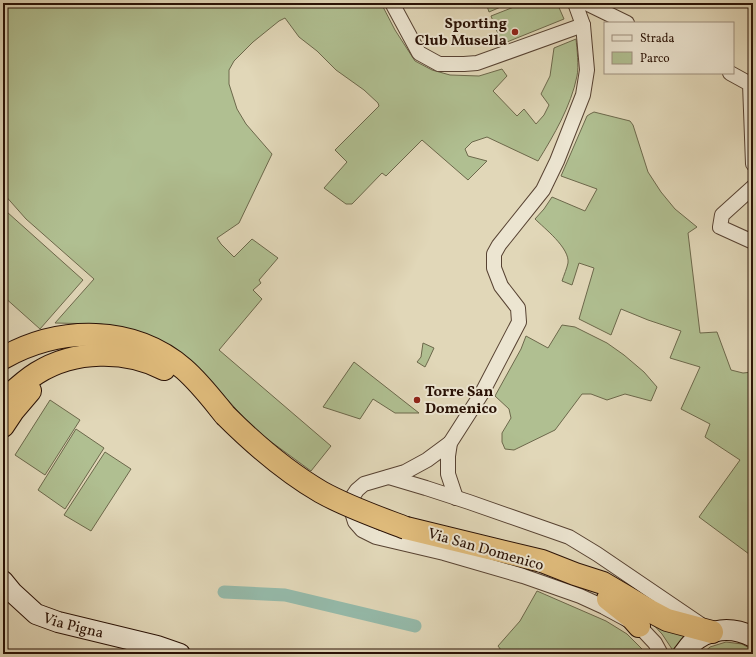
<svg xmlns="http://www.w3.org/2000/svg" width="756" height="657" viewBox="0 0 756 657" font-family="Vollkorn,serif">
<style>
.green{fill:#b0bf91;stroke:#6c684b}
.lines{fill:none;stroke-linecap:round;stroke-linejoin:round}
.canal{stroke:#95baaa;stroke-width:13}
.minor-casing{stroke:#574232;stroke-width:16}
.secondary-casing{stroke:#291105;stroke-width:22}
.trunk-casing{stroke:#291105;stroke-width:24}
.minor{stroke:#ece5d1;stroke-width:14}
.secondary{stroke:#ece5d1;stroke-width:20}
.trunk{stroke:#e0bc7c;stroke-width:22}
.trunk-bridge-casing{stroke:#291105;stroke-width:24;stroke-linecap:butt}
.trunk-bridge{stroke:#e0bc7c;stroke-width:22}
.poi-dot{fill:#8f2418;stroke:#ece5d1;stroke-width:1.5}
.labels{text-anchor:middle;stroke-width:4;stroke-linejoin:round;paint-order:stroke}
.poi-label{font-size:15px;font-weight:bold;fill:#291105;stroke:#ece5d1;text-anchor:end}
.street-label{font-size:15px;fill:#291105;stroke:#ece5d1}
</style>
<rect width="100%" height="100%" fill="#e1d7b8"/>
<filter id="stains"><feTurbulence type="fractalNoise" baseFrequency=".005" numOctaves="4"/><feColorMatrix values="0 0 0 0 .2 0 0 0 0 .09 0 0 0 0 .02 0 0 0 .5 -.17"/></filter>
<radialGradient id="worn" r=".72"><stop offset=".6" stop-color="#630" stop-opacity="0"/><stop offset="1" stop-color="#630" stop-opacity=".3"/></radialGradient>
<g class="green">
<path d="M3,3H381L395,30L415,61L432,70L450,75L479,76L502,69L507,76L493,91L517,116L524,109L536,124L544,115L549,105L541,94L550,76L554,48L576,39C577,48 579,67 577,76C571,106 554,135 538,161L487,137L472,142L465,149L468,156L487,161L468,180L422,140L386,176L382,173L352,204H346L324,188L347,162L335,150L379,106L378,103L364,90L336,70L317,51L299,37L285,18L279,21L253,42L234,61L229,70V84L237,109L246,124L272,154L239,223L217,238L221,244L234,257L252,239L278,258L259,280L261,283L253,290L262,299L219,350L331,446L311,471L255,430L226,398L186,356L161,342L130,329L101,324L55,323L94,279L26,219L3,193Z"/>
<polygon points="486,3 510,3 489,12"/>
<polygon points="524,3 557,3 564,19 502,44 491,16"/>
<path d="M594,112L630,121L633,125L648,172L661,192L675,209L697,227L688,233L700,333L717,332L731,370L743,373L753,372V557L699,517L740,460L705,437L710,424L681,409L700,367L670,358L681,331L648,320L621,309L611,335L579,319L594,268L579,263L572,285L562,281C564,275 567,268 568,263C570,248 544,228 535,219L544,209L552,197L585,211L597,189L561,176L587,116L590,114Z"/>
<polygon points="7,212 83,280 40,329 3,296 3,216"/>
<polygon points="562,325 575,327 607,343 624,355 644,372 657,387 651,401 625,394 607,400 591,394 582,394 555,430 514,450 505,449 502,442 502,433 511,418 509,409 495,396 521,349 526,336 548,348"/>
<polygon points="423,343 434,348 428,361 425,367 417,362 421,357"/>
<polygon points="354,362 419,413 395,413 373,399 360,419 323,407"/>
<polygon points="50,400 80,420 45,475 15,455"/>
<polygon points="76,429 104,448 65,509 38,490"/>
<polygon points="105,452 131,469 91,531 64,515"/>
<polygon points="537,591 606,621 627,634 642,649 645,654 504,654 498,646 520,621"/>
<polygon points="649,620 686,634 674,652 662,634"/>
<polygon points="726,642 742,644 753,650 753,654 702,654 710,647"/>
</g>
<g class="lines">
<polyline class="canal" points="224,592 285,595 415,626"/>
<defs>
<g id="minor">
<polyline points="392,3 419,53 439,64 464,64 477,63 583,25"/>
<polyline points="586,3 627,23"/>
<polyline points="730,73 750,84 753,164"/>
<polyline points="753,187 722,215 720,227 753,242"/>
<polyline points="450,443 427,460 405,472 364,484 357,490 351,499 351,509 355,522 362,530 376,537 444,553 523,576 580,596 604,607 639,626 655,643 661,654"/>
<polyline points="389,477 426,488 469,502 569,537 597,554 700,624"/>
<polyline points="456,498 448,474 448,456 450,443 482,393 519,322 518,308 501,286 494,268 494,254 499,245 543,190 557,161 583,95 587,70 583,25 575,3"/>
</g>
<g id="secondary">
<path id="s1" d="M3,581L12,592L36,614L58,622L157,646L180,654"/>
<path d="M683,654C686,651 688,647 691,644C709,628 732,626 753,637"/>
</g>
<g id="trunk">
<path d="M3,358C60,326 133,325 184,369C200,383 212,399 225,415"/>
<path d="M3,401C14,391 24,381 37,373C74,350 125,349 164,369"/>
<polyline points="3,426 13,411 30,391"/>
<polyline points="406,528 542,561 575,574 603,583 625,596 650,611 667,620 712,632"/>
<polyline points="608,599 632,618 639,626"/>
</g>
</defs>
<use href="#minor" class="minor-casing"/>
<use href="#secondary" class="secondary-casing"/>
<use href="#trunk" class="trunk-casing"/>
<use href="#minor" class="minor"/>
<use href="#secondary" class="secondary"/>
<use href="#trunk" class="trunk"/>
<defs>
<path id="trunk-bridge" d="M225,415C254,444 285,471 321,492C348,507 377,517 406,528"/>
</defs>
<use href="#trunk-bridge" class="trunk-bridge-casing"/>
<use href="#trunk-bridge" class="trunk-bridge"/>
</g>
<g class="poi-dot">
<circle cx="515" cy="32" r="4"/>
<circle cx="417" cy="400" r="4"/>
</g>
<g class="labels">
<g class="poi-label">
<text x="507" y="28">Sporting<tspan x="507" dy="17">Club Musella</tspan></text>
<text x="425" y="396" text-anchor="start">Torre San<tspan x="425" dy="17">Domenico</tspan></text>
</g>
<g class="street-label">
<text transform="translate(486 549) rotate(16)" y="5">Via San Domenico</text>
<text dy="5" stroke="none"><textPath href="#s1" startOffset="86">Via Pigna</textPath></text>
</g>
</g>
<rect width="756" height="657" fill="none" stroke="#e1d7b8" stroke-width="16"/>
<rect x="4" y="4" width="748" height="649" fill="none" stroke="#291105" stroke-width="2"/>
<rect x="8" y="8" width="740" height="641" fill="none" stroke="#291105"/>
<rect x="604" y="22" width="130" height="52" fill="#ece5d1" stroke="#9e907f"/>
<rect x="612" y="35" width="20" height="6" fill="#ece5d1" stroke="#9e907f"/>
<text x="640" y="42" font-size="12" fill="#291105">Strada</text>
<rect x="612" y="52" width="20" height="12" fill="#b0bf91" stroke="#9e907f"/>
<text x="640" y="62" font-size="12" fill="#291105">Parco</text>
<rect width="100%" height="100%" filter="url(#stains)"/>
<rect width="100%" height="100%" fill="url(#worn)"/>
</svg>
